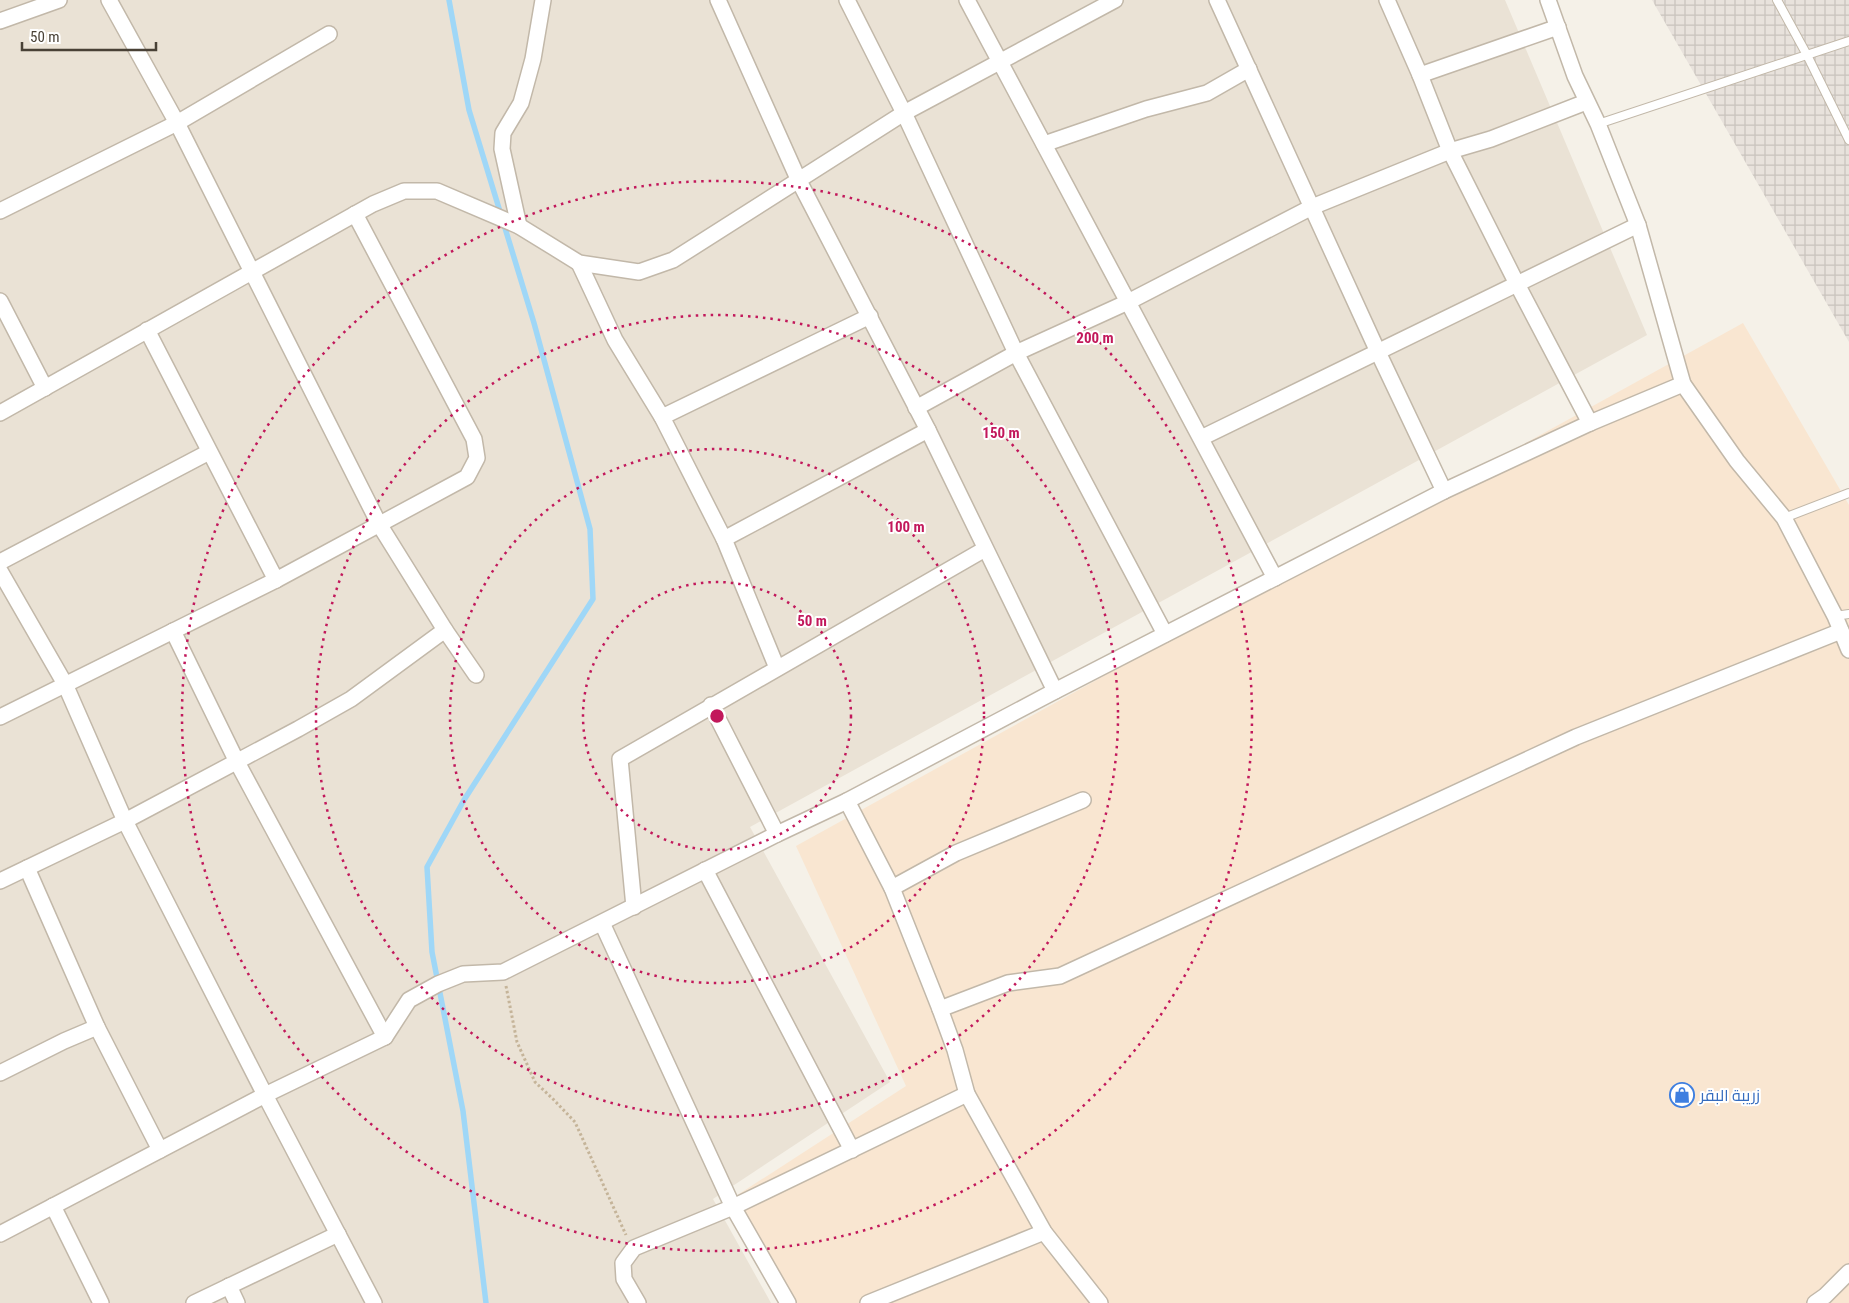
<svg xmlns="http://www.w3.org/2000/svg" width="1849" height="1303" viewBox="0 0 1849 1303" font-family="'Roboto Condensed',Cairo,sans-serif">
<style>
.residential{fill:#eae2d5}
.commercial{fill:#f9e6d1}
.industrial{fill:url(#industrial-grid)}
.lines{fill:none;stroke-linecap:round;stroke-linejoin:round}
.stream{stroke:#9fd7f7;stroke-width:5.5}
.lane-casing{stroke:#c2b8a9;stroke-width:10}
.street-casing{stroke:#c2b8a9;stroke-width:18}
.path{stroke:#c5b499;stroke-width:3;stroke-dasharray:2.5 2.5;stroke-linecap:butt}
.lane{stroke:#fff;stroke-width:8}
.street{stroke:#fff;stroke-width:15}
.ring{fill:none;stroke:#c2185b;stroke-width:2.5;stroke-dasharray:2.5 5}
.labels{text-anchor:middle;stroke-width:4;stroke-linejoin:round;paint-order:stroke}
.shop-label{font-size:16px;fill:#366cbe;stroke:#fff;text-anchor:start}
.centre{fill:#c2185b;stroke:#fff;stroke-width:2.5}
.ring-label{font-size:15px;text-anchor:middle;font-weight:bold;fill:#c2185b;stroke:#fff;stroke-width:4;stroke-linejoin:round;paint-order:stroke}
</style>
<defs>
<pattern id="industrial-grid" width="8" height="8" patternUnits="userSpaceOnUse" patternTransform="scale(1.25)"><rect width="8" height="8" fill="#e8e2dc"/><path d="M0 4h8M4 0v8" fill="none" stroke="#c8c3bd"/></pattern>
</defs>
<rect width="100%" height="100%" fill="#f5f1e8"/>
<polygon class="residential" points="0,0 1505,0 1647,335 750,827 890,1082 713,1199 771,1303 0,1303"/>
<polygon class="commercial" points="1743,323 1849,505 1849,1303 778,1303 722,1205 906,1086 796,846"/>
<polygon class="industrial" points="1652,0 1849,0 1849,342"/>
<g class="lines">
<polyline class="stream" points="449,0 469,110 534,323 590,529 593,599 464,800 427,867 432,952 463,1111 486,1303"/>
<defs>
<g id="lane">
<polyline points="1777,0 1807,55 1849,140"/>
<polyline points="1598,124 1849,41"/>
<polyline points="1784,518 1849,493"/>
<polyline points="1835,616 1849,614"/>
</g>
<g id="street">
<polyline points="109,0 177,123 379,524 445,630 476,675"/>
<polyline points="718,0 799,181 928,430 1055,691"/>
<polyline points="847,0 904,113 1016,353 1165,634"/>
<polyline points="967,0 1275,578"/>
<polyline points="1217,0 1378,352 1444,491"/>
<polyline points="1387,0 1420,75 1450,151 1517,284 1590,423"/>
<polyline points="1548,0 1575,76 1598,124 1638,225 1683,384 1737,461 1784,518 1835,616 1849,650"/>
<polyline points="0,21 59,0"/>
<polyline points="1420,75 1558,27"/>
<polyline points="1044,144 1146,109 1207,93 1249,69"/>
<polyline points="0,211 177,123 329,34"/>
<polyline points="519,226 502,149 503,133 521,103 533,59 543,0"/>
<polyline points="579,263 615,340 662,417 724,539 777,668"/>
<polyline points="0,301 45,388"/>
<polyline points="147,330 276,580"/>
<polyline points="916,408 1016,353 1128,302 1312,207 1450,151 1491,139 1586,102"/>
<polyline points="0,413 373,204 404,191 437,191 519,226 579,263 639,272 673,260 904,113 1115,0"/>
<polyline points="662,417 870,316"/>
<polyline points="1201,438 1638,225"/>
<polyline points="724,539 928,430"/>
<polyline points="0,562 209,452"/>
<polyline points="0,571 65,684 125,821 265,1095 374,1303"/>
<polyline points="173,631 237,762 385,1037"/>
<polyline points="711,705 777,834"/>
<polyline points="0,717 276,580 467,477 477,458 474,439 355,214"/>
<polyline points="847,801 892,888 940,1009 955,1050 967,1094 1044,1232 1100,1303"/>
<polyline points="27,868 97,1027 160,1150"/>
<polyline points="705,870 852,1150"/>
<polyline points="0,881 125,821 298,729 351,699 445,630"/>
<polyline points="892,888 956,853 1083,800"/>
<polyline points="634,907 620,759 985,549"/>
<polyline points="602,923 733,1207 788,1303"/>
<polyline points="940,1009 1008,983 1060,976 1576,737 1841,631"/>
<polyline points="0,1073 64,1041 97,1027"/>
<polyline points="53,1206 101,1303"/>
<polyline points="0,1234 265,1095 385,1037 409,1000 438,984 463,974 503,972 777,834 847,801 1055,691 1444,491 1590,423 1683,384"/>
<polyline points="229,1286 237,1303"/>
<polyline points="194,1303 338,1234"/>
<polyline points="638,1303 624,1279 623,1263 634,1248 733,1207 967,1094"/>
<polyline points="868,1303 1044,1232"/>
<polyline points="1815,1303 1825,1296 1849,1272"/>
</g>
</defs>
<use href="#lane" class="lane-casing"/>
<use href="#street" class="street-casing"/>
<polyline class="path" points="506,986 517,1042 535,1082 553,1099 575,1122 626,1235"/>
<use href="#lane" class="lane"/>
<use href="#street" class="street"/>
</g>
<g class="ring">
<circle cx="717" cy="716" r="134"/>
<circle cx="717" cy="716" r="267"/>
<circle cx="717" cy="716" r="401"/>
<circle cx="717" cy="716" r="535"/>
</g>
<defs>
<symbol id="shop-ring" viewBox="-11 -11 22 22"><circle r="9.5" fill="#fff" stroke="#3f7fe0" stroke-width="1.5"/><path d="M-5-2.5h2.3a2.7 3.5 0 0 1 5.4 0H5L5.5 6h-11ZM-1.5-2.5h3a1.5 2.3 0 0 0-3 0Z" fill="#3f7fe0"/></symbol>
</defs>
<g fill-rule="evenodd">
<use href="#shop-ring" x="1668" y="1081" width="28" height="28"/>
</g>
<g class="labels">
<g class="shop-label">
<text x="1700" y="1101">زريبة البقر</text>
</g>
</g>
<circle cx="717" cy="716" r="8" class="centre"/>
<g class="ring-label">
<text x="1095" y="343">200 m</text>
<text x="1001" y="438">150 m</text>
<text x="906" y="532">100 m</text>
<text x="812" y="626">50 m</text>
</g>
<path d="M22 42v8h134v-8" fill="none" stroke="#494136" stroke-width="2.5"/>
<text x="30" y="42" font-size="15" fill="#494136" stroke="#ffffff" stroke-width="4" paint-order="stroke">50 m</text>
</svg>
